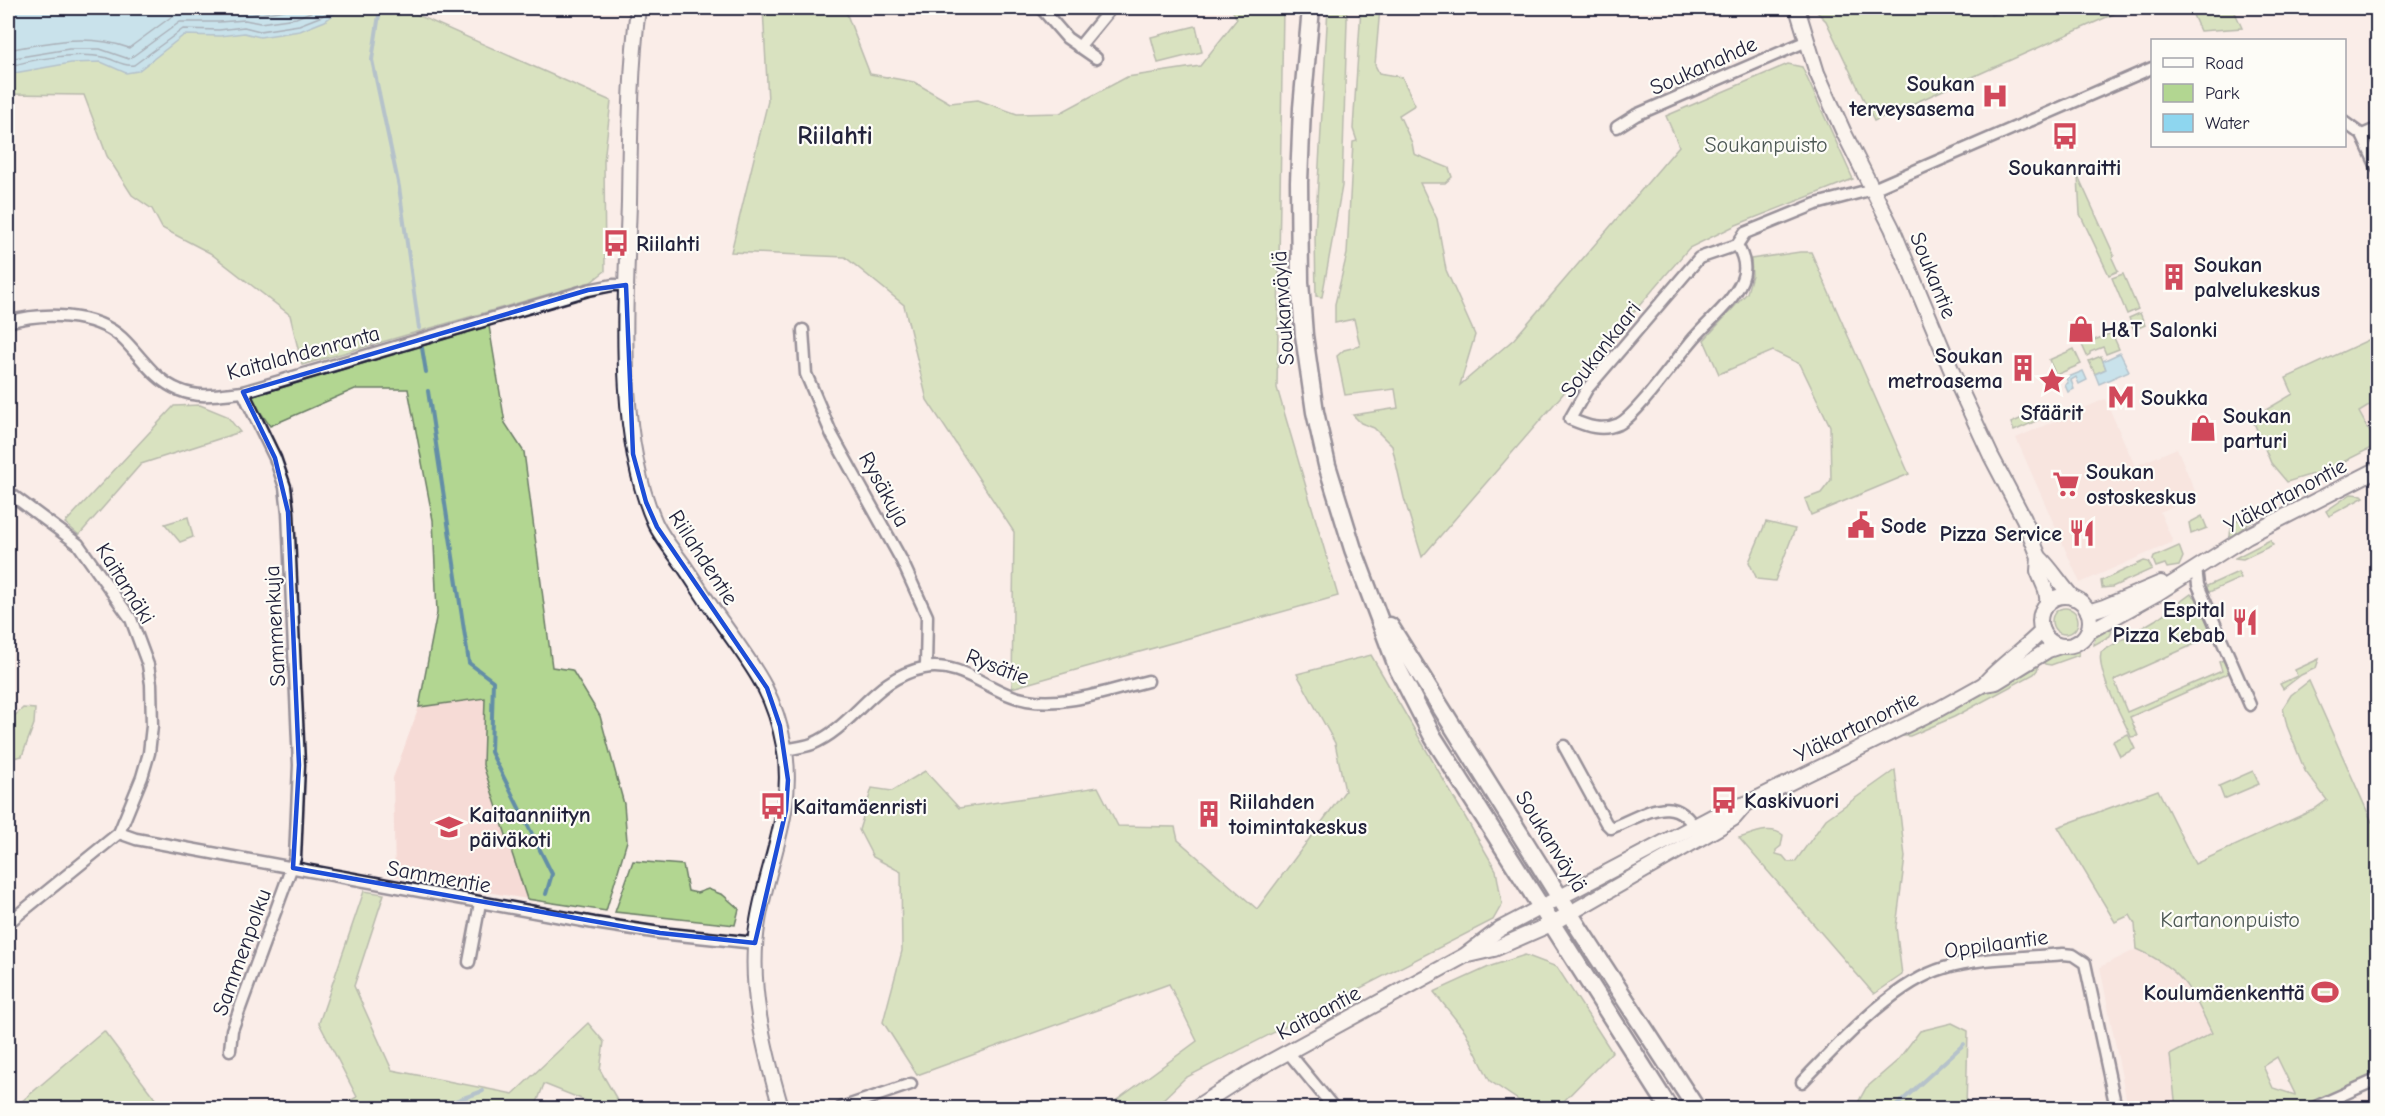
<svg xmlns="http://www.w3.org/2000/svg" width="2385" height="1116" viewBox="0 0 2385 1116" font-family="'Comic Neue',sans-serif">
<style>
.built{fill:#f6dbd6}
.green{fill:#b2d691;stroke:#6a7c66;stroke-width:1.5;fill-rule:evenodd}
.water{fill:#8ed6ef;stroke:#638ea7;stroke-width:1.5}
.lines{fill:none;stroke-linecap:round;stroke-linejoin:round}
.shore{stroke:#4d6a83;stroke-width:1.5}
.stream{stroke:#638ea7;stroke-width:4}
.street-casing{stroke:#22223b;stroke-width:15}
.secondary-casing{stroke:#22223b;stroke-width:18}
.primary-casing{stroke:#22223b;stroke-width:21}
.street{stroke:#fdfcf7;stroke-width:10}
.secondary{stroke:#fdfcf7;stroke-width:14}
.primary{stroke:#fdfcf7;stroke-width:16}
.marked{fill:none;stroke:#1d4ed8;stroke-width:4.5;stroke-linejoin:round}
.labels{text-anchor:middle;stroke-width:4.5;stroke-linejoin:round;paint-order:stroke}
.street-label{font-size:22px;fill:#22223b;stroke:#fdfcf7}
.poi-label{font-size:22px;font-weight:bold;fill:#22223b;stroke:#fdfcf7;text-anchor:start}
.park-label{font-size:22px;fill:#4d5855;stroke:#fdfcf7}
.quarter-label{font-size:26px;font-weight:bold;fill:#22223b;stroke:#fdfcf7}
</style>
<rect width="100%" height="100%" fill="#faede8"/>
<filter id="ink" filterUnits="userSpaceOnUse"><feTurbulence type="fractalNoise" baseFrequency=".0167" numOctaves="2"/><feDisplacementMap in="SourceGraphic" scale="12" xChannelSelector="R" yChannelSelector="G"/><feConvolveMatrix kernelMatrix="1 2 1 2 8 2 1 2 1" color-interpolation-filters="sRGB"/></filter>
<g filter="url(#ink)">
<g class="built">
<polygon points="2105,399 2135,466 2177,448 2197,496 2160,512 2173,542 2080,583 2016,438"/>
<polygon points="2377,401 2377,444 2359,412"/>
<polygon points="485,698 483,765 527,899 395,876 393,778 419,707"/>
<polygon points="2137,949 2153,956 2177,973 2196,1001 2212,1033 2170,1055 2176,1108 2128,1108 2100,967"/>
<polygon points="2377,1094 2377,1108 2345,1108"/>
</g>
<g class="green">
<polygon points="8,8 405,8 404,9 611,101 604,161 605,271 591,282 302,365 290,315 210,253 162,228 152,209 132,195 107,156 84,95 8,94"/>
<polygon points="763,8 847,8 846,12 870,74 914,82 950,103 978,100 1017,114 1060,113 1127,77 1200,66 1237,19 1231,8 1283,8 1277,388 1338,596 1012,688 1014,532 927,400 904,305 845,257 731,252 768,101"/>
<polygon points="1328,8 1346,8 1347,20 1342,186 1322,297 1316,296 1315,235"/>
<polygon points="1361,8 1380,8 1375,65 1379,73 1402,77 1415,105 1399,115 1412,143 1414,154 1449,168 1452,177 1445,183 1420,183 1437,219 1446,270 1475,335 1460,385 1514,339 1679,146 1666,116 1788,64 1802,67 1853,179 1736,225 1689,248 1422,557 1404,498 1392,446 1374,428 1361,423 1353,415 1398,408 1395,389 1345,395 1337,356 1344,350 1360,346 1354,319 1335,323 1335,304 1347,254 1353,142 1357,141 1353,129"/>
<polygon points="1813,8 1988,8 1991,15 2009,8 2127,8 1874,121 1826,21"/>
<polygon points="2190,8 2233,8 2242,28 2200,31"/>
<polygon points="1196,26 1202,52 1158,63 1151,37"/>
<polygon points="2078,176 2114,255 2112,258 2118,271 2109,275 2080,214"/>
<polygon points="1800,252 1811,252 1909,474 1811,515 1805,499 1821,493 1831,480 1830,426 1800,364 1773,351 1719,374 1704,340 1747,293 1752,275 1751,259"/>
<polygon points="2123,274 2138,309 2127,314 2112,278"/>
<polygon points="2140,313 2145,325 2134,330 2129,318"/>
<polygon points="489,326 505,423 524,452 552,667 572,670 600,716 624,804 627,841 606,911 527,899 483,765 485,698 419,707 437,613 433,520 408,389 355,389 270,426 250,397"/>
<polygon points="2112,333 2119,349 2106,354 2103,347 2090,352 2090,354 2087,356 2082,345"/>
<polygon points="2377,336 2377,401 2359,412 2377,445 2329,469 2287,482 2271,463 2252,418 2293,394 2286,378"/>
<polygon points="2074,349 2081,364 2056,375 2049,360"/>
<polygon points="2101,356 2106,369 2095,374 2089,361"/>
<polygon points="200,405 227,416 240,432 141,464 79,535 65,523 174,406"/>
<polygon points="2045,408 2049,415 2014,431 2011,423"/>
<polygon points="2351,494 2362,495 2364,497 2329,516 2326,511"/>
<path d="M2256,512L2258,517L2230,537C2230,519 2242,519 2256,512Z"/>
<polygon points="2202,516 2207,528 2191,534 2189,523"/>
<polygon points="188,517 193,537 180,542 165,524"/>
<polygon points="1766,522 1795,529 1775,581 1757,579 1749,562"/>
<polygon points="2270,540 2273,545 2243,559 2235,558"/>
<polygon points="2179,546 2183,557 2179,566 2167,568 2165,564 2156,567 2153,560 2154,557"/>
<polygon points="2144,561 2148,562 2152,569 2112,587 2102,588 2101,581"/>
<polygon points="2238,572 2241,578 2209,592 2208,594 2207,586"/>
<path d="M2191,594L2196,598L2213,636L2114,680L2127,712L2222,671L2219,662L2223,660L2229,673L2130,717L2138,736L2131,737C2123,717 2096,673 2101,652L2155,620Z"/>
<circle cx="2065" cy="621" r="13"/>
<polygon points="2109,625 2112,631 2110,636 2094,645 2095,634"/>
<polygon points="2076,650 2079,652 2079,655 2051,665 2045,664 2041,659 2055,651"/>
<polygon points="1371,655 1496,870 1502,904 1493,920 1185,1078 1154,1108 1106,1108 1197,1041 1169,984 917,1075 883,1022 902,951 901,872 873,857 859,830 872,788 892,791 925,771 959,808 1098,787 1118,826 1175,827 1178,840 1257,909 1345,791 1335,743 1297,674"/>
<polygon points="2319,659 2316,668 2301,675 2283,689 2280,684 2297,676 2295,670"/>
<polygon points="2035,664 2038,669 2034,674 1954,717 1910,736 1902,736 1902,734"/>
<path d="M2309,681L2372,822L2377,821V1073L2298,1108H2176L2170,1055L2212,1033C2191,989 2183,970 2137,949L2135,924L2130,915L2115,922L2058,827L2158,790L2195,864L2313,810L2327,800L2305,771L2287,726L2283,708L2291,695ZM2277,1057L2295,1094V1095L2273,1088L2263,1066Z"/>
<polygon points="23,708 35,709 34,724 22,756 8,759 8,722"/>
<polygon points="2128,734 2135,749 2120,756 2113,741"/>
<path d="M1895,770L1905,857L1896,927L1902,975L1874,994L1739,838C1753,834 1770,825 1783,835L1781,846L1776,850V854L1783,856L1788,862H1795L1826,819Z"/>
<polygon points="2253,771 2259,784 2224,799 2219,786"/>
<polygon points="633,861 683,865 688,891 697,893 708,889 723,895 739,909 735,925 615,912"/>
<polygon points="364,891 384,894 354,986 392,1070 513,1094 588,1023 604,1042 600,1070 622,1108 588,1108 589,1102 544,1084 535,1108 336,1108 357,1097 319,1023"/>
<polygon points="1525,955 1557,967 1612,1052 1557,1108 1530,1108 1490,1081 1465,1031 1434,992 1491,966"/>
<polygon points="1952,1023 1968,1031 1966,1108 1855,1108 1866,1088 1897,1061 1920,1031"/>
<polygon points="104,1031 162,1108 14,1108"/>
</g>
<g class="water">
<polygon points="8,8 342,8 325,21 300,31 260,37 244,33 220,36 184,35 138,71 126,73 101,62 71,63 8,74"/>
<polygon points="2120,353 2129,371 2099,384 2095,374 2106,369 2103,361"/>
<polygon points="2083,371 2087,380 2079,384 2076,377 2071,380 2074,389 2068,392 2065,385 2068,383 2066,378"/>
</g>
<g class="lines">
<g class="shore">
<path d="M8,50C49,42 88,33 129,48L171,17L180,13H219L245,11L261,14L297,8"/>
<polyline points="8,59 69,49 100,49 129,59 180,22 219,22 245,20 260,23 296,18 320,8"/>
<path d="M8,67C32,59 77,52 103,57C114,59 123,67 134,65L183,29L219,30L244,27L260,31L299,25L322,16L332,8"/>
</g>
<g class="stream">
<polyline points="380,8 372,60 399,187 419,328"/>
<polyline points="422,348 426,372"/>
<polyline points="428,391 469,663 493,681 491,752 552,874 546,894"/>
<polyline points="443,1108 455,1101 483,1091"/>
<polyline points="1894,1108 1964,1044"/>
</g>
<defs>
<g id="street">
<polyline points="1041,8 1067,38 1096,58"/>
<polyline points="1079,47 1111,8"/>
<polyline points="2344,122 2362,135 2378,169"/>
<polyline points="1617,127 1636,115 1807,41"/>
<polyline points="2362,135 2378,128"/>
<path d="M1737,245C1743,255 1747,268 1742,280C1733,302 1711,319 1695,337C1678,356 1638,414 1619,424C1601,432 1587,426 1570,419L1587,389L1699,258L1737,245L1745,233L1816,204L1873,189L2152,68"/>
<path d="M8,322C42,312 94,312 122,338C141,356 154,380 179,390C200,399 221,394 243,392L588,290L613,285H626"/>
<polyline points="803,330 806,374 832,435 902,561 927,616 926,667"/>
<polyline points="8,492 78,544 131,619 148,665 151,684 152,726 149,753 142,777 119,833 8,923"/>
<polyline points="2196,568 2198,585 2250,705"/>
<path d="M1564,746L1606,823L1611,828C1647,814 1675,789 1698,833"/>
<path d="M785,750C794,748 804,747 812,744C854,727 874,677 924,668C963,661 991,694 1027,700C1066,707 1110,690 1148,681"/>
<polyline points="119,833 136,839 594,923 660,933 755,943"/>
<polyline points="469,962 480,903"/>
<polyline points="230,1050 232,1030 295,858 299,765 288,512 285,487 275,458 243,392"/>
<polyline points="1288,1052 1334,1108"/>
<path d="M1802,1082C1839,1044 1893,983 1944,968C1981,957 2025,958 2063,954L2073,955L2085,963L2116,1108"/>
<polyline points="841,1108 911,1084"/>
<polyline points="2313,1108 2378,1079"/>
</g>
<g id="secondary">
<path d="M638,8C630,72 630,138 629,203C626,301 615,434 655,523C662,538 674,552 684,566C697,585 709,605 723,624C753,667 774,691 784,746C796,809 768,860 758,921C747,983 764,1049 781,1108"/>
<polyline points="1797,8 1817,73 1844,133 1892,228 1953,374 1991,456 2024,519 2039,557 2038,571 2046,590 2048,604"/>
<path d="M2039,557C2052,569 2060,584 2073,598"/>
<circle cx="2065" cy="621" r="25"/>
<polyline points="2088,612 2104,607 2161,583"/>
<polyline points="2088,632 2156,594 2247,536 2378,469"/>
<path d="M1984,684C2001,664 2024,650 2042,631"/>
<polyline points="1468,955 1494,949 1551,924 1718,828 1734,818 1746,804"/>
<polyline points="1195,1108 1248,1074 1464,956 1500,929 1729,808 1746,804 1939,709 1984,684 1996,682 2048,650 2060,646"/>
</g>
<g id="primary">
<polyline points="1311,8 1302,108 1299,182 1300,282 1304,335 1315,412 1327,465 1353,549 1398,669 1433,737 1669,1108"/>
<polyline points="1390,626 1580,930 1696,1108"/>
</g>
</defs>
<use href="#street" class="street-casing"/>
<use href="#secondary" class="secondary-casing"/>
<use href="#primary" class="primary-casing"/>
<use href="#street" class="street"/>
<use href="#secondary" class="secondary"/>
<use href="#primary" class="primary"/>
</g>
</g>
<path d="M0 0H2385V1116H0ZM626,285L633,454L646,502L657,527L767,688L780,726L788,780L786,810L755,943L660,933L293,868L299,765L288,512L275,458L243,392L588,290Z" fill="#faede8" fill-opacity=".55" fill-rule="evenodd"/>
<path class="marked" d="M626,285L633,454L646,502L657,527L767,688L780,726L788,780L786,810L755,943L660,933L293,868L299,765L288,512L275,458L243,392L588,290Z"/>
<defs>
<symbol id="hospital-bare" viewBox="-9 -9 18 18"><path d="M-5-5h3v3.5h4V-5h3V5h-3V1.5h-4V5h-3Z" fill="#d1495b" stroke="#fdfcf7" stroke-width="2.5" paint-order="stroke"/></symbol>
<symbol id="bus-bare" viewBox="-9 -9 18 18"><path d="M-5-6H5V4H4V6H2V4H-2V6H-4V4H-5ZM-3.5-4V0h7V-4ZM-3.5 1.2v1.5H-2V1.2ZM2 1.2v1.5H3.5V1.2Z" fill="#d1495b" stroke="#fdfcf7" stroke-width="2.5" paint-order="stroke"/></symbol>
<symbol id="building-bare" viewBox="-9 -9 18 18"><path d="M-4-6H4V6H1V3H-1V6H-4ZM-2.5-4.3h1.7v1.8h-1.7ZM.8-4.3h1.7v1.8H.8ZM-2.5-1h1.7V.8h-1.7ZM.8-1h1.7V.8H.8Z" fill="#d1495b" stroke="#fdfcf7" stroke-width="2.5" paint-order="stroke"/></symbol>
<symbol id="shop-bare" viewBox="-9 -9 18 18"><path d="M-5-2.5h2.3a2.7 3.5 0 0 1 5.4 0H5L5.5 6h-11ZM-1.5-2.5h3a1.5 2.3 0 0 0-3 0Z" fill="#d1495b" stroke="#fdfcf7" stroke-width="2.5" paint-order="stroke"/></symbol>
<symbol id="sight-bare" viewBox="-9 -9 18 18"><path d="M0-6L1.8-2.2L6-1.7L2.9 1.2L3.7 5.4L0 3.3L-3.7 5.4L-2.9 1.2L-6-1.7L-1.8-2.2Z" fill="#d1495b" stroke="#fdfcf7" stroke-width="2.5" paint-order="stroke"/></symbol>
<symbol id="metro-bare" viewBox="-9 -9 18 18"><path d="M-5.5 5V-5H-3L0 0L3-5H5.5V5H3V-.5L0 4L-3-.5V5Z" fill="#d1495b" stroke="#fdfcf7" stroke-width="2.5" paint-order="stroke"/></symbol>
<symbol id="supermarket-bare" viewBox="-9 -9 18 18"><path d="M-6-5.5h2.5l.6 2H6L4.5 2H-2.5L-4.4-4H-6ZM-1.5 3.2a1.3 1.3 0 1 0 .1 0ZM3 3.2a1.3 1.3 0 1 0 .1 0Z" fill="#d1495b" stroke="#fdfcf7" stroke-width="2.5" paint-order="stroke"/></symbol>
<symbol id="civic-bare" viewBox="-9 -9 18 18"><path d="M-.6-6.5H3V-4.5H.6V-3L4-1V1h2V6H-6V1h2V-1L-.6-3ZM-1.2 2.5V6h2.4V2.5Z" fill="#d1495b" stroke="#fdfcf7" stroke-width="2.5" paint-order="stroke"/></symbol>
<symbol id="restaurant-bare" viewBox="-9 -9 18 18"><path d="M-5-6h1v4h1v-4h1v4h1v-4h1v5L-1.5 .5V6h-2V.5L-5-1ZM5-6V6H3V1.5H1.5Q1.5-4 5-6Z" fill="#d1495b" stroke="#fdfcf7" stroke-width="2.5" paint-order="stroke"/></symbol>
<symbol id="school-bare" viewBox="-9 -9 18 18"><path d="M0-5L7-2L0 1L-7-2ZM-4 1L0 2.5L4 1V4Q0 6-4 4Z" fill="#d1495b" stroke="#fdfcf7" stroke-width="2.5" paint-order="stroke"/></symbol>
<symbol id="stadium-bare" viewBox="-9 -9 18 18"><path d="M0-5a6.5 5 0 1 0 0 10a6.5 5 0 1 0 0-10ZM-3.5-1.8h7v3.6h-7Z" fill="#d1495b" stroke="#fdfcf7" stroke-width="2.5" paint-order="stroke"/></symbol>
</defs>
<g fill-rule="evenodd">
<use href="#hospital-bare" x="1976" y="77" width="38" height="38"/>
<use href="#bus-bare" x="2046" y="117" width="38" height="38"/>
<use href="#bus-bare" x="597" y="224" width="38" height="38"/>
<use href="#building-bare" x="2155" y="258" width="38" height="38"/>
<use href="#shop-bare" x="2062" y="310" width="38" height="38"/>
<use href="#building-bare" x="2004" y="349" width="38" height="38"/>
<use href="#sight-bare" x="2033" y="362" width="38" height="38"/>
<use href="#metro-bare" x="2102" y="378" width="38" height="38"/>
<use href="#shop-bare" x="2184" y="409" width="38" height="38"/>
<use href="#supermarket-bare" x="2047" y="465" width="38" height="38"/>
<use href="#civic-bare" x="1842" y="506" width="38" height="38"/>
<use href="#restaurant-bare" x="2063" y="514" width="38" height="38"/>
<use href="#restaurant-bare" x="2226" y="603" width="38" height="38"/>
<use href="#bus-bare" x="1705" y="781" width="38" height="38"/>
<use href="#bus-bare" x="754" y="787" width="38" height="38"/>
<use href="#building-bare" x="1190" y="795" width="38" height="38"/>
<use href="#school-bare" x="430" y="808" width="38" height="38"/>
<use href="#stadium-bare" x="2306" y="973" width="38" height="38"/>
</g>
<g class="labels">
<g class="street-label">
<text transform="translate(1703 65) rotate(-24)" y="8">Soukanahde</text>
<text transform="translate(1934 275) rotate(68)" y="8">Soukantie</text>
<text transform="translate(1282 308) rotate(-94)" y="8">Soukanväylä</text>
<text transform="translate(1600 349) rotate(-52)" y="8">Soukankaari</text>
<text transform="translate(303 352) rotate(-15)" y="8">Kaitalahdenranta</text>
<text transform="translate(885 489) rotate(61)" y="8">Rysäkuja</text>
<text transform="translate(2285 495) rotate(-28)" y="8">Yläkartanontie</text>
<text transform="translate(704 557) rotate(57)" y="8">Riilahdentie</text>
<text transform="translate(126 583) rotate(58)" y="8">Kaitamäki</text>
<text transform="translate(274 626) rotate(-93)" y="8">Sammenkuja</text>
<text transform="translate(998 666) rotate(21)" y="8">Rysätie</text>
<text transform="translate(1856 726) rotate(-26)" y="8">Yläkartanontie</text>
<text transform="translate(1552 841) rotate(58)" y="8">Soukanväylä</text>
<text transform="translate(439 876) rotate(10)" y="8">Sammentie</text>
<text transform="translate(1996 943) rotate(-8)" y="8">Oppilaantie</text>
<text transform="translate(241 952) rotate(-70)" y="8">Sammenpolku</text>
<text transform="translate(1318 1012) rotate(-28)" y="8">Kaitaantie</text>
</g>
<g class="poi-label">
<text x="1975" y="91" text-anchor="end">Soukan<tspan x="1975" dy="25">terveysasema</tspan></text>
<text x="2065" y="175" text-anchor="middle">Soukanraitti</text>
<text x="636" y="251">Riilahti</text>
<text x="2194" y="272">Soukan<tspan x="2194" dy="25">palvelukeskus</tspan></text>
<text x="2101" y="337">H&amp;T Salonki</text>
<text x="2003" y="363" text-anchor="end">Soukan<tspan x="2003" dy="25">metroasema</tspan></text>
<text x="2141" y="405">Soukka</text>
<text x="2052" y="420" text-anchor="middle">Sfäärit</text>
<text x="2223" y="423">Soukan<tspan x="2223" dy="25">parturi</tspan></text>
<text x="2086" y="479">Soukan<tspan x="2086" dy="25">ostoskeskus</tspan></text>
<text x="1881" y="533">Sode</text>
<text x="2062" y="541" text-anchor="end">Pizza Service</text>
<text x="2225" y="617" text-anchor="end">Espital<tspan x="2225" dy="25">Pizza Kebab</tspan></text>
<text x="1744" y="808">Kaskivuori</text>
<text x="1229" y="809">Riilahden<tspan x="1229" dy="25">toimintakeskus</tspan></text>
<text x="793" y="814">Kaitamäenristi</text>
<text x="469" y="822">Kaitaanniityn<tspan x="469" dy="25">päiväkoti</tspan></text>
<text x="2305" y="1000" text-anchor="end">Koulumäenkenttä</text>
</g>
<g class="park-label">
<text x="1766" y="152">Soukanpuisto</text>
<text x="2230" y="927">Kartanonpuisto</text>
</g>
<g class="quarter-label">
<text x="835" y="144">Riilahti</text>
</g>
</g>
<rect width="2385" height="1116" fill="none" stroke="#fdfcf7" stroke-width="30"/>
<rect x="15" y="15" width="2355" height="1086" fill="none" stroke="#22223b" stroke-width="2" filter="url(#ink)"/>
<rect x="2151" y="39" width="195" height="108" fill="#fdfcf7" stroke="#a5a5ac" stroke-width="1.5"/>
<rect x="2163" y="58" width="30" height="9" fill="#fdfcf7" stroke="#a5a5ac" stroke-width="1.5"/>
<text x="2205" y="69" font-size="18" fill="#22223b">Road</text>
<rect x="2163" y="84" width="30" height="18" fill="#b2d691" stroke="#a5a5ac" stroke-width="1.5"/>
<text x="2205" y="99" font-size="18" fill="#22223b">Park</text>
<rect x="2163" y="114" width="30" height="18" fill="#8ed6ef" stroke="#a5a5ac" stroke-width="1.5"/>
<text x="2205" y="129" font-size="18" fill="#22223b">Water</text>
</svg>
